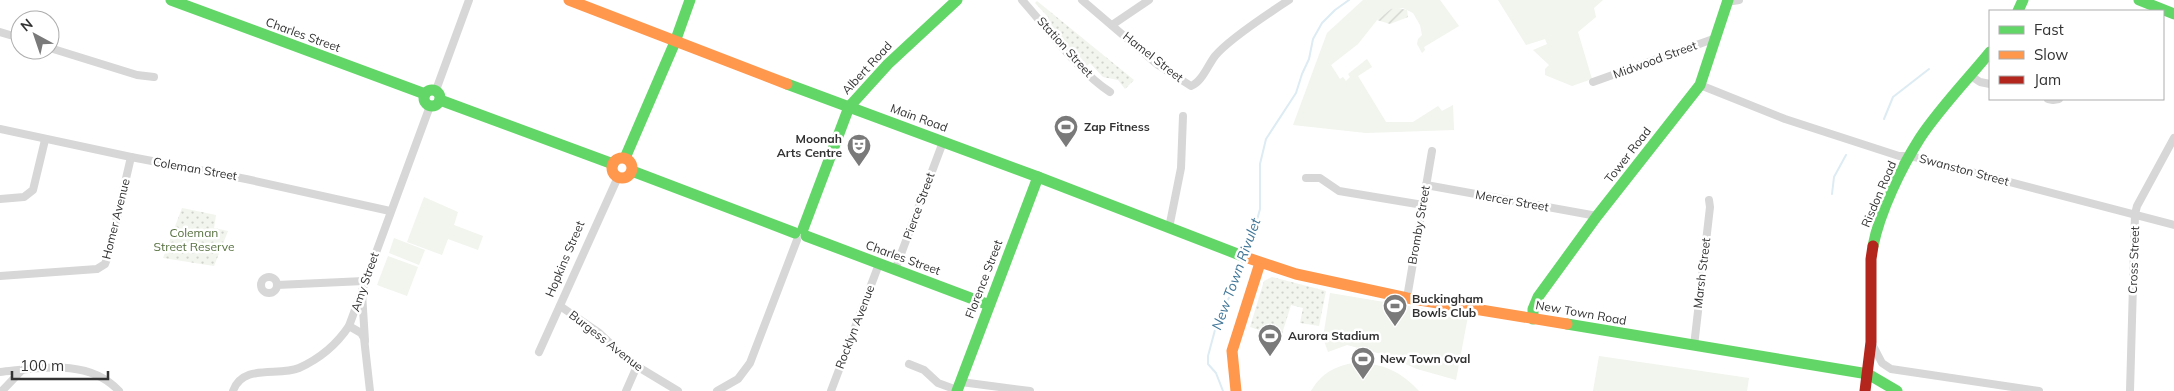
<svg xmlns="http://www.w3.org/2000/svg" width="2174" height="391" viewBox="0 0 2174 391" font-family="Mulish,sans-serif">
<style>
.grass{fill:#f1f5ed}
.park{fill:url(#park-dots)}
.garden{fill:url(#garden-furrows)}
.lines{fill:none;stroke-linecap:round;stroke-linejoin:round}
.stream{stroke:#ddebf3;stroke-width:2}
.street{stroke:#d7d7d7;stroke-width:8}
.fast{stroke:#63d668;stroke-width:11}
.slow{stroke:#ff974d;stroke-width:11}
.jam{stroke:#b3261e;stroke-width:11}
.labels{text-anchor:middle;stroke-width:5;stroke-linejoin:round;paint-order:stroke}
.street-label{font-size:12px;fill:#333;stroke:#fff}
.poi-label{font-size:12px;font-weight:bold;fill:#333;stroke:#fff;text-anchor:start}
.park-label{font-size:12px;fill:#56703f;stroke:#fff}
.water-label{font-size:14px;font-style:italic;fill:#3f7597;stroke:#fff}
</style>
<defs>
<pattern id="park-dots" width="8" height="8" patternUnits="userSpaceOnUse" patternTransform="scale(1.25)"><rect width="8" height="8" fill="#f1f5ed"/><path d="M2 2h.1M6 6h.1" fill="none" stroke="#cfd2cc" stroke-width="1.8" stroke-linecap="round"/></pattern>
<pattern id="garden-furrows" width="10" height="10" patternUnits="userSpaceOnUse" patternTransform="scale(1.25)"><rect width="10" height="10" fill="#f1f5ed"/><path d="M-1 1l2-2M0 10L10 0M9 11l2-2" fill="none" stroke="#cfd2cc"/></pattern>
</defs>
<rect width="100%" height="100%" fill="#fff"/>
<g class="grass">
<polygon points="1363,0 1440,0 1459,26 1424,47 1425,50 1422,53 1417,44 1418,39 1422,35 1420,25 1413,13 1403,8 1391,9 1377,20 1358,44 1331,65 1340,79 1343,77 1346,81 1350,77 1348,74 1367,59 1372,67 1358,76 1386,122 1413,122 1438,106 1442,111 1453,105 1454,130 1366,133 1293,125 1327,33"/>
<polygon points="1498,0 1603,0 1594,8 1596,17 1578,32 1592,79 1572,86 1545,75 1545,69 1549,65 1533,50 1547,44 1545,39 1526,45"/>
<polygon points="424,197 458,212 454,225 483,236 478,250 448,239 442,255 407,242"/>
<polygon points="394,238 425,250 419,265 389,253"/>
<polygon points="388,256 418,267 407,296 377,285"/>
<polygon points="1330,293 1468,316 1456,380 1417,369 1385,355 1347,345 1328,352 1323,338"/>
<polygon points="1599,356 1749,378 1747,391 1593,391"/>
<path d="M1354,363C1380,362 1401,371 1419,391H1311C1321,374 1334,366 1354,363Z"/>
</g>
<g class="park">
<polygon points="1037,1 1134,80 1125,89 1118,80 1103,77 1090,63 1086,67 1045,21 1049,18 1035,3"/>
<polygon points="182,208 216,215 214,228 228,231 214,266 163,258"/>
<polygon points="1272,277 1326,291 1319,326 1300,323 1303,308 1291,305 1281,337 1250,327 1264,281"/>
</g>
<polygon class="garden" points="1398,8 1407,10 1408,17 1390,24 1377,20 1391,9"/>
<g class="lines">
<g class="stream">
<polyline points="1884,119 1893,97 1929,69"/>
<polyline points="1832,194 1834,177 1846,155"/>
<polyline points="1245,253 1251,242 1260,209 1260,164 1266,139 1296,93 1302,74 1309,59 1313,39 1322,23 1335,10 1349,0"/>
<polyline points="1223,391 1216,373 1208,364 1208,356 1219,315 1233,291 1243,259"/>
</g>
<g class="street">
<path d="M1022,0C1046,27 1081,74 1110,92"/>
<path d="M1082,0L1158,65L1191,86C1202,82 1208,65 1215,56C1229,39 1269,13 1289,0"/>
<polyline points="1727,2 1739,0"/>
<polyline points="1112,25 1149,0"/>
<polyline points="0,32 20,38"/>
<polyline points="50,48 137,75 154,77"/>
<polyline points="1971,76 1980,82 1990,84"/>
<polyline points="1593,82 1716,38"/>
<polyline points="1700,85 1785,119 1899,156 1910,156 2174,225"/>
<polyline points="436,90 469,0"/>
<polyline points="2048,99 2053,100 2059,99"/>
<polyline points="0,129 131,157 246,179 390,211"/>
<polyline points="1306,178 1320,178 1339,191 1423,205"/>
<polyline points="1426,185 1597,216"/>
<polyline points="0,199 24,197 33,190 45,140"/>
<polyline points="1169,228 1181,168 1183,116"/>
<polyline points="895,270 943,142"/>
<polyline points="0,276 97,269 105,264 108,256 131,157"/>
<circle cx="269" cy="285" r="8"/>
<polyline points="277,285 364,281"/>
<polyline points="362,293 365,341"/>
<polyline points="1407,298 1432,151"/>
<polyline points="560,306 598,332 630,362 678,391"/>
<polyline points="349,326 361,333 364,338 370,391"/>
<polyline points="1871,342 1882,363 1891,369 2039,391"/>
<polyline points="1694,346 1710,207 1709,200"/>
<polyline points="539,352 618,177"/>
<polyline points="909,364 924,370 938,383 957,390"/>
<path d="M0,372C40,368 89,358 119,391"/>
<polyline points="961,382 1030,391"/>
<polyline points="2,391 22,370"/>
<path d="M233,391C243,363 278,377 299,368C319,359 337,344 349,326L430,106"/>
<polyline points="626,391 637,366"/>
<polyline points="717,391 738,379 750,363 797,240"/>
<polyline points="831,391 879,264"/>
<polyline points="2130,391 2135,214 2137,206 2174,138"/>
</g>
<g class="fast">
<polyline points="171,0 425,94"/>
<polyline points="2139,0 2174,14"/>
<polyline points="2018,11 2023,0"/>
<polyline points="787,84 1038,177 1245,257"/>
<circle cx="432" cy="98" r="8"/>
<polyline points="440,100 613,164"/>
<polyline points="625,158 675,42 690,0"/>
<polyline points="632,171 795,233"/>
<polyline points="803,229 849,107 888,64 957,0"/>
<polyline points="806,236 989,305"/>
<path d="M1873,246C1880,211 1901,168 1920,138C1939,109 1968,79 1990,52"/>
<polyline points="1533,319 1533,309 1538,297 1597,216 1700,85 1728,0"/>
<polyline points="1567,324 1868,374 1897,391"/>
<polyline points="957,391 1038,177"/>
</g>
<g class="slow">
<polyline points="569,0 787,84"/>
<circle cx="622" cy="168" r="10"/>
<polyline points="1245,257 1296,274 1407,298 1567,324"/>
<polyline points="1236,391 1232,351 1260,263"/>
</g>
<polyline class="jam" points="1865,391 1871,342 1871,259 1873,246"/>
</g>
<defs>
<symbol id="stadium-pin" viewBox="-11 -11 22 30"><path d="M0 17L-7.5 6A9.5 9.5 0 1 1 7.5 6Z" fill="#7a7a7a" stroke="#fff"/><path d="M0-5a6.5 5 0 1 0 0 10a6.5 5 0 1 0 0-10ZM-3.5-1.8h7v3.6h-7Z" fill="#fff"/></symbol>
<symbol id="theatre-pin" viewBox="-11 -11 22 30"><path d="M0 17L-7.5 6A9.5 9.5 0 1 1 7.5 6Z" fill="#7a7a7a" stroke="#fff"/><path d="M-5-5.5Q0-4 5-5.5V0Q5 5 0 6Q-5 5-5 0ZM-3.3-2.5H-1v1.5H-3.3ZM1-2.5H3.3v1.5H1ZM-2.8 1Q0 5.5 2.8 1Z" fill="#fff"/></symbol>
</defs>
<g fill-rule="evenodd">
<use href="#stadium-pin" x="1052" y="113" width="28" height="38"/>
<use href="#theatre-pin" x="845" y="132" width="28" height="38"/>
<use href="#stadium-pin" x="1381" y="292" width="28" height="38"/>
<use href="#stadium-pin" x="1256" y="322" width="28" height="38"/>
<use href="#stadium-pin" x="1349" y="345" width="28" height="38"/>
</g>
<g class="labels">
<g class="street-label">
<text transform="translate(303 35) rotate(20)" y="4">Charles Street</text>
<text transform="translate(1065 47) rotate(48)" y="4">Station Street</text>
<text transform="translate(1153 57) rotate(38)" y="4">Hamel Street</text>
<text transform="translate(1655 60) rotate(-20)" y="4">Midwood Street</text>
<text transform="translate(867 68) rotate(-47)" y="4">Albert Road</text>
<text transform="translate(919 118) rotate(20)" y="4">Main Road</text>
<text transform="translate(1628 155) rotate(-52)" y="4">Tower Road</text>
<text transform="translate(195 169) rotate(10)" y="4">Coleman Street</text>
<text transform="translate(1964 170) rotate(15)" y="4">Swanston Street</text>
<text transform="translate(1879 194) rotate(-67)" y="4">Risdon Road</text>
<text transform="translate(1512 201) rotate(10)" y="4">Mercer Street</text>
<text transform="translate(919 206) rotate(-70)" y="4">Pierce Street</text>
<text transform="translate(116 219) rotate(-76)" y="4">Homer Avenue</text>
<text transform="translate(1419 225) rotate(-80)" y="4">Bromby Street</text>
<text transform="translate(903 258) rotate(20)" y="4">Charles Street</text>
<text transform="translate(565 259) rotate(-67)" y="4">Hopkins Street</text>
<text transform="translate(2134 260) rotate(-88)" y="4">Cross Street</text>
<text transform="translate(1702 273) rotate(-83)" y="4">Marsh Street</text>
<text transform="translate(984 279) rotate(-69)" y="4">Florence Street</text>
<text transform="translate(365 282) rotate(-71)" y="4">Amy Street</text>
<text transform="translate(1581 313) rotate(10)" y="4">New Town Road</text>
<text transform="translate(855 327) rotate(-69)" y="4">Rocklyn Avenue</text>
<text transform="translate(606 341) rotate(38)" y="4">Burgess Avenue</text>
</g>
<g class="poi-label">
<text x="1084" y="131">Zap Fitness</text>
<text x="842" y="143" text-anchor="end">Moonah<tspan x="842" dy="14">Arts Centre</tspan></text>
<text x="1412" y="303">Buckingham<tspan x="1412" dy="14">Bowls Club</tspan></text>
<text x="1288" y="340">Aurora Stadium</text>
<text x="1380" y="363">New Town Oval</text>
</g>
<g class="park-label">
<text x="194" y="237">Coleman<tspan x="194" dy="14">Street Reserve</tspan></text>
</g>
<g class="water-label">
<text transform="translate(1236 274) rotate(-70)" y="5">New Town Rivulet</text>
</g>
</g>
<rect x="1989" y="10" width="175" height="90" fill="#ffffff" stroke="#adadad"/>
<rect x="1999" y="26" width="25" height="8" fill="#63d668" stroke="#adadad"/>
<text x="2034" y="35" font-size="15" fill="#333333">Fast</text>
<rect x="1999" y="51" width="25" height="8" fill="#ff974d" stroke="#adadad"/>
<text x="2034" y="60" font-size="15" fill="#333333">Slow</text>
<rect x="1999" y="76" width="25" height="8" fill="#b3261e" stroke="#adadad"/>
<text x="2034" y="85" font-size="15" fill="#333333">Jam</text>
<g transform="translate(35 35) rotate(320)"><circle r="24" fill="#ffffff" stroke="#adadad"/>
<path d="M0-4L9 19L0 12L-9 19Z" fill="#7a7a7a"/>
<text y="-8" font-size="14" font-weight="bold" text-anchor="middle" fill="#333333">N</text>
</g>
<path d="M12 371v8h96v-8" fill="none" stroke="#333333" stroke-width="2.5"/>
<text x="20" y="371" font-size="15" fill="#333333" stroke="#ffffff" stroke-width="4" paint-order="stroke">100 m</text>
</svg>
